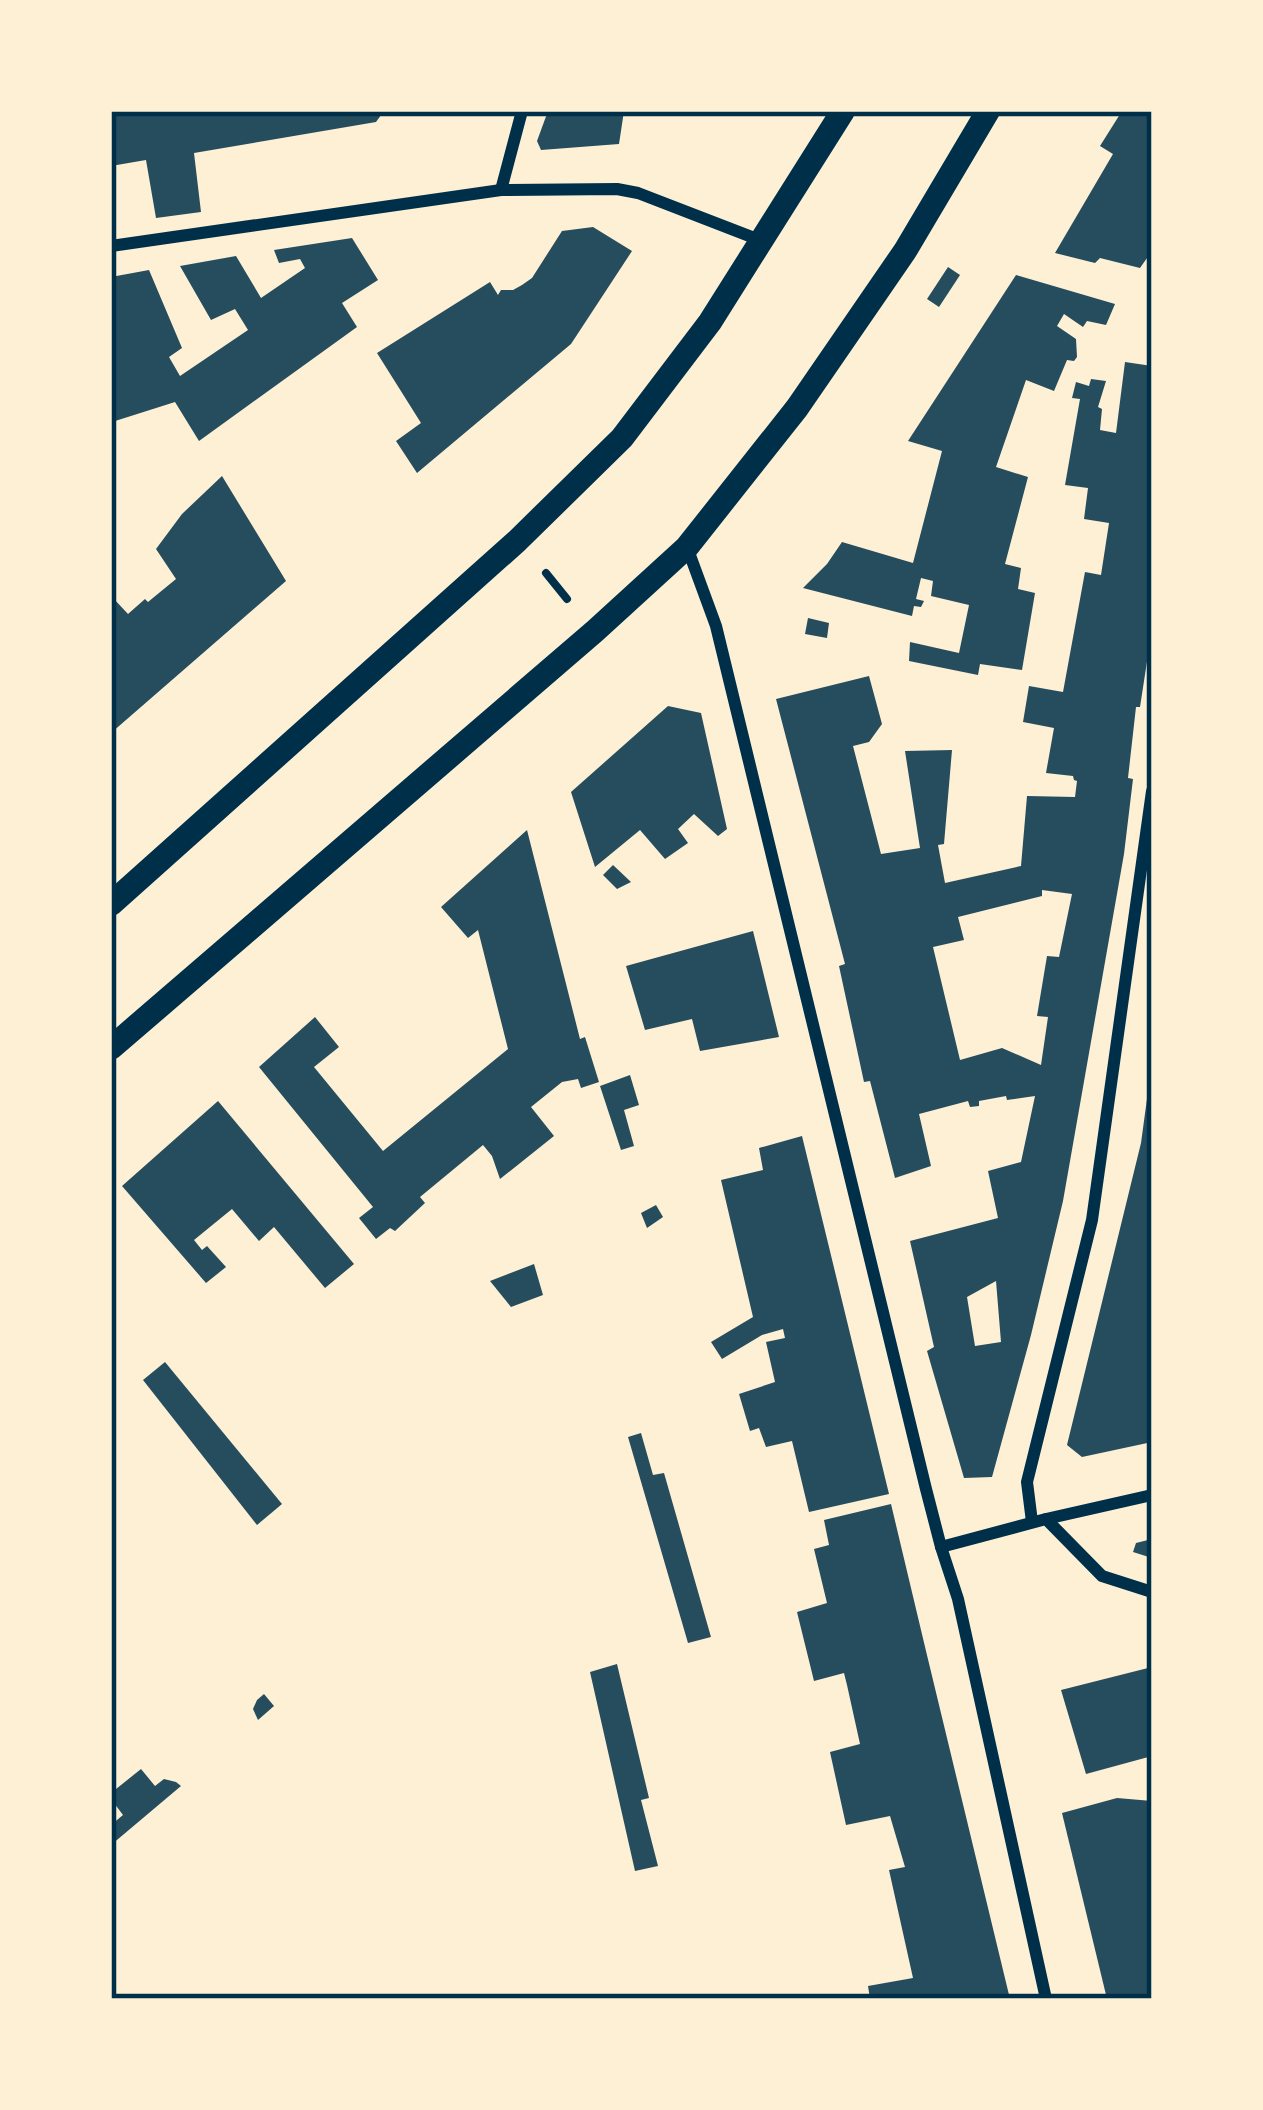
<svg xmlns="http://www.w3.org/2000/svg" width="1263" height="2110" viewBox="0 0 1263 2110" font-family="'Fira Sans',sans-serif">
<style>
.building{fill:#264d5e;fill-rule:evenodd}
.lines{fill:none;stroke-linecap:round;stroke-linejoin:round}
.path{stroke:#003049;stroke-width:8}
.minor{stroke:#003049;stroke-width:12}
.secondary{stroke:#003049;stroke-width:24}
.neatline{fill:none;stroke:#003049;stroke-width:4.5}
</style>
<rect width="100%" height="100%" fill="#fdf0d5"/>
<g class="building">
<polygon points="129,111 384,111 376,122 194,153 201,212 156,218 146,160 111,166 111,114"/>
<polygon points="548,111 624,111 619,144 541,150 537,141"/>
<polygon points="1122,111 1152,111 1152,251 1140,268 1100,258 1095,263 1055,253 1113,154 1100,146"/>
<polygon points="593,227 632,251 571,344 417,473 396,441 421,423 377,353 490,282 498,295 501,290 513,290 522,285 532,278 562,231"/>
<polygon points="352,238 378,280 342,303 357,327 199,441 175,402 112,422 111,277 149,270 182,348 169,357 180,376 248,330 235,309 211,320 180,266 236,256 261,298 305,268 300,259 279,263 274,250"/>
<polygon points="948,267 960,275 939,307 927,299"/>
<polygon points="1016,275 1115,304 1106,325 1087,321 1083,327 1064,314 1057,326 1076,339 1077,357 1074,361 1067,360 1054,391 1026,380 996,467 1028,477 1005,564 1021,568 1018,589 1035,593 1022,670 980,664 978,675 909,661 910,642 959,653 969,605 931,596 933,581 921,578 916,599 924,601 921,607 914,606 912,616 803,588 827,564 842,542 913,563 942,451 908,441"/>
<path d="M1125,362L1152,366V629L1140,707H1136L1128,778L1133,779L1124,854L1063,1201L1031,1335L992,1477L964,1478L927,1351L934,1347L910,1241L998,1218L988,1171L1021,1162L1035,1096L1007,1100L1006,1096L979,1101V1106L970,1107L968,1101L919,1114L931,1166L895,1178L870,1081L864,1082L839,966L845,964L776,699L869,676L882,724L869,742L853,746L881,854L920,848L905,751L952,750L944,844L938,845L945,883L1021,866L1027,796L1075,797L1077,781L1074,780L1073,776L1046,773L1054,728L1023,722L1029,686L1063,692L1085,572L1101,575L1109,523L1084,519L1088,488L1065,485L1080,399L1072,398L1076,382L1089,386L1091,379L1106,381L1098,407L1102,409L1100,430L1116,433ZM1042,890L1072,894L1059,957L1047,956L1037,1016L1048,1017L1041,1065L1002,1048L960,1060L933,947L964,940L958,917L1042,896ZM996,1281L1001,1342L975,1346L967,1297Z"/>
<polygon points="222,476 286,581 111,733 111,602 114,599 128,614 145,599 148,602 176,579 156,549 182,514"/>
<polygon points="808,618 829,623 827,638 805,634"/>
<polygon points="668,706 701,713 727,829 718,836 694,814 678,829 688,843 665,859 640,830 595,867 571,792"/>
<polygon points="527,830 580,1039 585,1037 599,1082 581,1088 578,1079 562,1082 531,1107 554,1136 500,1179 492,1156 483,1145 420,1197 425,1203 395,1231 390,1228 376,1239 359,1218 373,1207 259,1067 315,1017 339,1047 314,1067 383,1151 508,1049 478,930 468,938 441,907"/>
<polygon points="613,865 631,882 617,889 603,875"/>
<polygon points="753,931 779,1037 700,1051 692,1019 645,1030 626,966"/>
<polygon points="630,1075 639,1105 624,1110 634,1146 621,1150 600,1086"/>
<polygon points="1149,1084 1152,1085 1152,1442 1082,1457 1067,1445 1141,1143"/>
<polygon points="218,1101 354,1264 325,1288 274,1227 259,1241 232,1209 194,1240 202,1250 207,1246 226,1267 206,1283 122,1186"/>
<polygon points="802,1136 889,1494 809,1512 792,1441 766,1447 759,1428 750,1431 739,1394 775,1382 766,1342 785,1338 783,1329 762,1335 722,1359 711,1342 753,1317 721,1180 763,1170 759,1148"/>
<polygon points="656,1205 663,1217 647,1228 641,1213"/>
<polygon points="534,1264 543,1295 511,1307 490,1281"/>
<polygon points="165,1362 282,1504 257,1525 143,1380"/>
<polygon points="641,1433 653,1475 664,1473 711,1637 688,1643 628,1437"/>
<polygon points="891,1504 926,1651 1010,1999 870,1999 868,1986 913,1978 889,1870 905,1867 890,1816 846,1825 830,1752 860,1744 847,1685 844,1673 814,1681 797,1612 827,1603 814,1549 829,1545 824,1520"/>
<polygon points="1152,1539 1152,1558 1133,1552 1136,1543"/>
<polygon points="617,1664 649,1798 641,1800 658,1866 635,1871 590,1672"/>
<polygon points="1152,1667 1152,1756 1086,1774 1061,1690"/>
<polygon points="264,1694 274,1706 258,1720 253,1709 257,1700"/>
<polygon points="141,1769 155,1786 164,1779 176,1782 181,1786 111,1845 111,1825 123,1815 111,1799 111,1793"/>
<polygon points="1117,1798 1152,1801 1152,1999 1107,1999 1062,1813"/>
</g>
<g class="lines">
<polyline class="path" points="546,573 567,599"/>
<g class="minor">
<polyline points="501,190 522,111"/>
<polyline points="111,246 501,190 617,189 638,193 762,241"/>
<polyline points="687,547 716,626 926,1489 941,1547 958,1599 1046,1999"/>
<polyline points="1046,1519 1152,1495"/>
<polyline points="1032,1522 1027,1482 1092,1220 1152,791"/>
<polyline points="941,1547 1046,1519 1102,1576 1152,1592"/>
</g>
<g class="secondary">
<polyline points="111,904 517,541 622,438 710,322 843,111"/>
<polyline points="111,1048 595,631 687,547 797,408 905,251 988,111"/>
</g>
</g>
<rect width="1263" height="2110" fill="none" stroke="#fdf0d5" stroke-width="228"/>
<rect x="114" y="114" width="1035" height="1882" class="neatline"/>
</svg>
